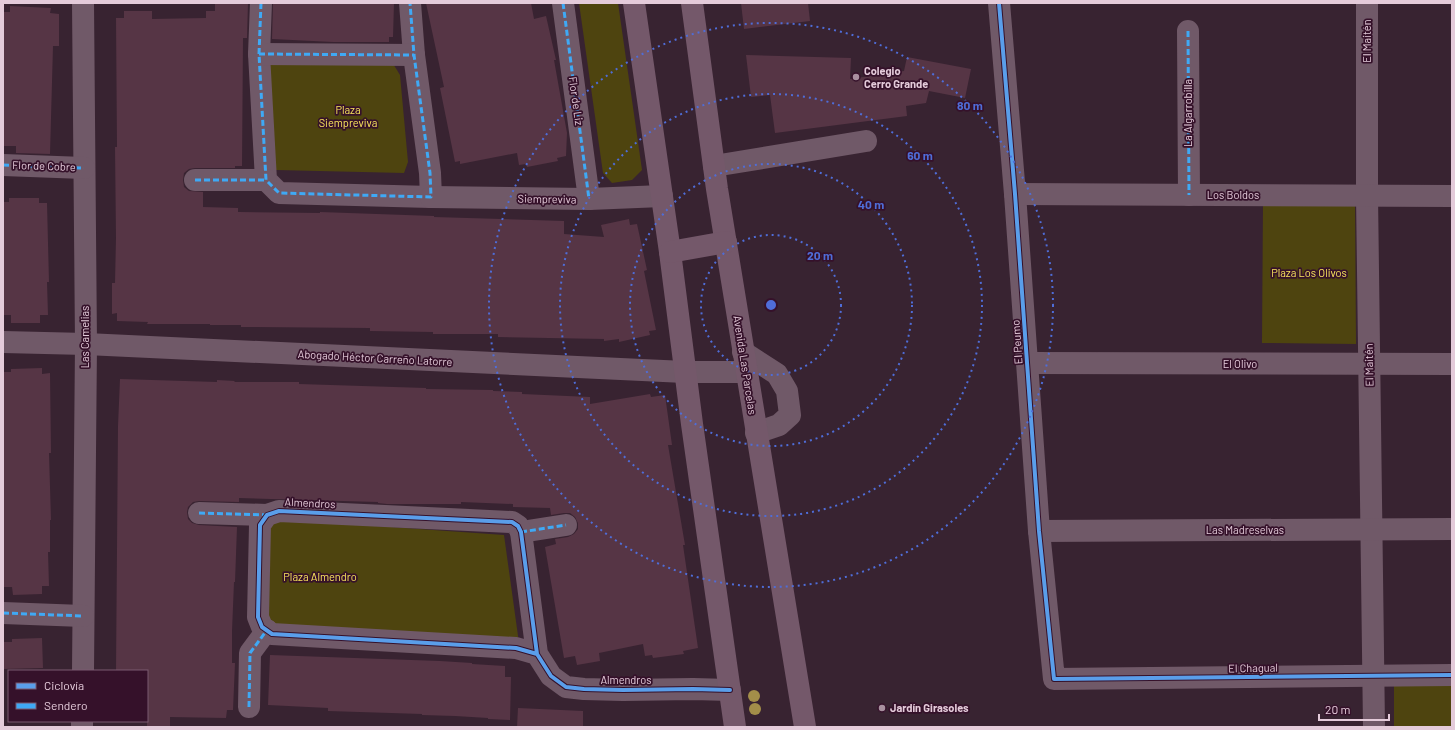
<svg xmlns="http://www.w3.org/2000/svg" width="1455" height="730" viewBox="0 0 1455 730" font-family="Barlow,sans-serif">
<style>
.green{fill:#4e440f}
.building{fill:#563545}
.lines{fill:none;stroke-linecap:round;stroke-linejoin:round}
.minor{stroke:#705968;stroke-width:22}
.major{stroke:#74586a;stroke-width:22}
.quiet{stroke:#3fa9f5;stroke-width:3;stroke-dasharray:6 3;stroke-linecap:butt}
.cycleway-casing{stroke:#35112a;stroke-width:6}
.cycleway{stroke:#5a9eea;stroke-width:4}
.tree{fill:#a38e49}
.ring{fill:none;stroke:#4f6dd8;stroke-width:2;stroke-dasharray:2 4}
.poi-dot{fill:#a8909f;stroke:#35112a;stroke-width:1.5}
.labels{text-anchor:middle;stroke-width:3.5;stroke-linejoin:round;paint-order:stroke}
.street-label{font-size:11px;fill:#e4cbda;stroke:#35112a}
.poi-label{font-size:11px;font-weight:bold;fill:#e4cbda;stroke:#35112a;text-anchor:start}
.park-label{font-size:11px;fill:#fae65c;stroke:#35112a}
.centre{fill:#4f6dd8;stroke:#35112a;stroke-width:2}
.ring-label{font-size:12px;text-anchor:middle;font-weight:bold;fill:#4f6dd8;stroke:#35112a;stroke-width:3.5;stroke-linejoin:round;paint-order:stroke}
</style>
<rect width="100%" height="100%" fill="#382331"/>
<g class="green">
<polygon points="579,3 618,3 642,170 632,180 612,183 603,173"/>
<polygon points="272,62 392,62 400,75 408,162 404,173 276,170 267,72"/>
<polygon points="1263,203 1355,203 1356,344 1262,343"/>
<polygon points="277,519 504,535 519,643 271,628 262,617 266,528"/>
<polygon points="1452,683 1452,727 1394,727 1394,685"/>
</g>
<g class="building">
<polygon points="215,3 248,3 247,38 243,38 242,166 235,166 235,168 195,168 189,169 184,173 183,180 184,187 189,191 203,192 203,207 238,208 238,212 320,213 320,212 434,216 434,217 564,221 564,234 604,237 601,225 629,219 630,225 637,224 647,270 644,271 656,330 649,331 650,335 619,342 619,339 604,341 604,339 498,337 498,334 433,334 433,332 370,331 370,328 241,327 241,325 210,325 210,324 147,324 148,322 117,321 117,313 112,314 112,283 115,283 116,238 115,147 117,147 116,18 124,18 124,11 152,11 152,19 206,18 206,11 215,11"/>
<polygon points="273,3 394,3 393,37 389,37 389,42 333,42 272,39"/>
<polygon points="426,3 531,3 534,19 546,16 556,60 554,60 567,133 566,156 557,158 558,161 527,167 526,164 519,165 517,153 460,164 460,161 455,162 440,88 444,87"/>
<polygon points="741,3 808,3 810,21 744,29"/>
<polygon points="10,6 51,8 50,13 59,14 59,46 53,46 50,154 16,153 16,146 3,146 3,12 10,12"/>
<polygon points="746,55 851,58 850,79 904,71 907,57 971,69 965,98 929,91 926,103 906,106 907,116 775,133 770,95 751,97"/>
<polygon points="9,198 39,198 39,203 47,203 49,282 47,282 48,315 40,315 40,323 11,323 11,315 3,315 3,202 9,202"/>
<polygon points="42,368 42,374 50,373 51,453 49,453 51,520 50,520 50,552 48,552 49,586 42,586 42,594 13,595 12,587 3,587 3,372 11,372 11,369"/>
<polygon points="120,379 217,382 217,380 235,381 234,382 299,382 299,384 426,388 426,389 493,390 493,391 522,392 522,394 590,397 590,404 650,394 651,397 665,395 672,445 668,445 685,545 683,545 698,648 683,651 684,654 653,658 652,655 645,656 643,644 599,653 600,661 577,665 575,656 564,658 545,547 556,544 555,539 568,537 574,534 578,529 578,523 575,517 570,513 564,513 551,515 550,508 513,507 513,504 461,502 461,504 387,504 378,503 378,502 239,498 239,502 199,501 193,502 188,507 187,512 188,519 192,523 199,525 237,527 235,582 234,582 232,631 232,663 235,663 233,710 227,710 226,718 170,717 170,727 147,727 147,671 116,671 118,426"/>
<polygon points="42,638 43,668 3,669 3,642 12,642 12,639"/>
<polygon points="270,655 440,661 472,663 472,664 505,666 505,677 511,677 510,720 488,719 488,718 455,716 422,715 422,714 328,711 328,708 268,705"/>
<polygon points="518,708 583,711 583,727 517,727"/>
</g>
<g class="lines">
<g class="minor">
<polyline points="83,3 86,344 83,671"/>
<polyline points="261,3 259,54 266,180 279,193 431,197 430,173 414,55 410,3"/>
<polyline points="563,3 589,199"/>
<polyline points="999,3 1015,194 1039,531 1054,679 1452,675"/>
<polyline points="1367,3 1367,195 1374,727"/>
<polyline points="1188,31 1189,195"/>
<polyline points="259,54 414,55"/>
<polyline points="3,165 84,168"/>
<polyline points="714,166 866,141"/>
<polyline points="195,180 266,180"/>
<polyline points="1015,194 1452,196"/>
<polyline points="431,197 589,199 662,196"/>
<polyline points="3,342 86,344 685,372 747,372"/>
<polyline points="743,352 777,374 787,391 790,415 779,425 756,433"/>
<polyline points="1027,363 1452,364"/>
<polyline points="199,513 267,515"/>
<polyline points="1039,531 1452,529"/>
<polyline points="521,532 566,525"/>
<polyline points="3,613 83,616"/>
<polyline points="537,654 516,648 272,634 262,627 258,617 260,525 267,515 279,511 512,522 518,526 521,532 537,654 551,676 566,687 584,689 623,690 693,689 730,690"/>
<polyline points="249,707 250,653 267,630"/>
<polyline points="82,727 82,721"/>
</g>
<g class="major">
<polyline points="634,3 670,252 692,424 735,727"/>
<polyline points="692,3 717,189 805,727"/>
<polyline points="670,252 726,242"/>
</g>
<g class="quiet">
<polyline points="261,3 259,54 266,180 279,193 431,197 430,173 414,55 410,3"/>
<polyline points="563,3 589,199"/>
<polyline points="1188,31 1189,195"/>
<polyline points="259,54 414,55"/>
<polyline points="3,165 84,168"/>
<polyline points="195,180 266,180"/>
<polyline points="199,513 267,515"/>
<polyline points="521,532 566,525"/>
<polyline points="3,613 83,616"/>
<polyline points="249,707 250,653 267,630"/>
</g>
<defs>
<g id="cycleway">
<polyline points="999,3 1015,194 1039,531 1054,679 1452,675"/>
<polyline points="537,654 516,648 272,634 262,627 258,617 260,525 267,515 279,511 512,522 518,526 521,532 537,654 551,676 566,687 584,689 623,690 693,689 730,690"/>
</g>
</defs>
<use href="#cycleway" class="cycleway-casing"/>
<use href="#cycleway" class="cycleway"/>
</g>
<g class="tree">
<circle cx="754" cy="696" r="6"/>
<circle cx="755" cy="709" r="6"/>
</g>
<g class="ring">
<circle cx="771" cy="305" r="70"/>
<circle cx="771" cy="305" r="141"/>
<circle cx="771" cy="305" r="211"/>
<circle cx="771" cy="305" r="282"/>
</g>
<g class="poi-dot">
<circle cx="856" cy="77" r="4"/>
<circle cx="882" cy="708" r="4"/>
</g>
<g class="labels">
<g class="street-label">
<text transform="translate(1367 41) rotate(-90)" y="4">El Maitén</text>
<text transform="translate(576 101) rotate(82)" y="4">Flor de Liz</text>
<text transform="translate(1188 113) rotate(-90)" y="4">La Algarrobilla</text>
<text transform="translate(44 166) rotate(2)" y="4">Flor de Cobre</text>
<text x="1233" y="199">Los Boldos</text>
<text transform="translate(547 199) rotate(1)" y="4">Siempreviva</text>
<text transform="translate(85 337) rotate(-90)" y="4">Las Camelias</text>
<text transform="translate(1017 342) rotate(-94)" y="4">El Peumo</text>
<text transform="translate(375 358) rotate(3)" y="4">Abogado Héctor Carreño Latorre</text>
<text x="1240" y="368">El Olivo</text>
<text transform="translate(745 365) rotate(81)" y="4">Avenida Las Parcelas</text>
<text transform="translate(1369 365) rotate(-91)" y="4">El Maitén</text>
<text transform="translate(310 503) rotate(3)" y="4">Almendros</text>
<text x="1245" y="534">Las Madreselvas</text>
<text transform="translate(1253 668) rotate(-1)" y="4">El Chagual</text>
<text x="626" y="684">Almendros</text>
</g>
<g class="poi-label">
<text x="864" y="75">Colegio<tspan x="864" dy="13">Cerro Grande</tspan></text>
<text x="890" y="712">Jardín Girasoles</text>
</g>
<g class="park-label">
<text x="348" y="114">Plaza<tspan x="348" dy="13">Siempreviva</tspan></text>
<text x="1309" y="277">Plaza Los Olivos</text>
<text x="320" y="581">Plaza Almendro</text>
</g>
</g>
<circle cx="771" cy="305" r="6" class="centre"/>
<g class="ring-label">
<text x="970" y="110">80 m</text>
<text x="920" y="160">60 m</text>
<text x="871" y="209">40 m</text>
<text x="820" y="260">20 m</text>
</g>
<rect width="1455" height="730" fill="none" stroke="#e4cbda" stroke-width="8"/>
<rect x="8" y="670" width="140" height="52" fill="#35112a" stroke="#7b5b70"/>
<rect x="16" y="683" width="20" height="6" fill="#5a9eea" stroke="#7b5b70"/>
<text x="44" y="690" font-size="12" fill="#e4cbda">Ciclovía</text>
<rect x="16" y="703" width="20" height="6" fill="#3fa9f5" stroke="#7b5b70"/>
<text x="44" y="710" font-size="12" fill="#e4cbda">Sendero</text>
<path d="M1319 714v6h70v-6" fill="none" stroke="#e4cbda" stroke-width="2"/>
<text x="1325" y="714" font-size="12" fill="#e4cbda" stroke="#35112a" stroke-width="3" paint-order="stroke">20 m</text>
</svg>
